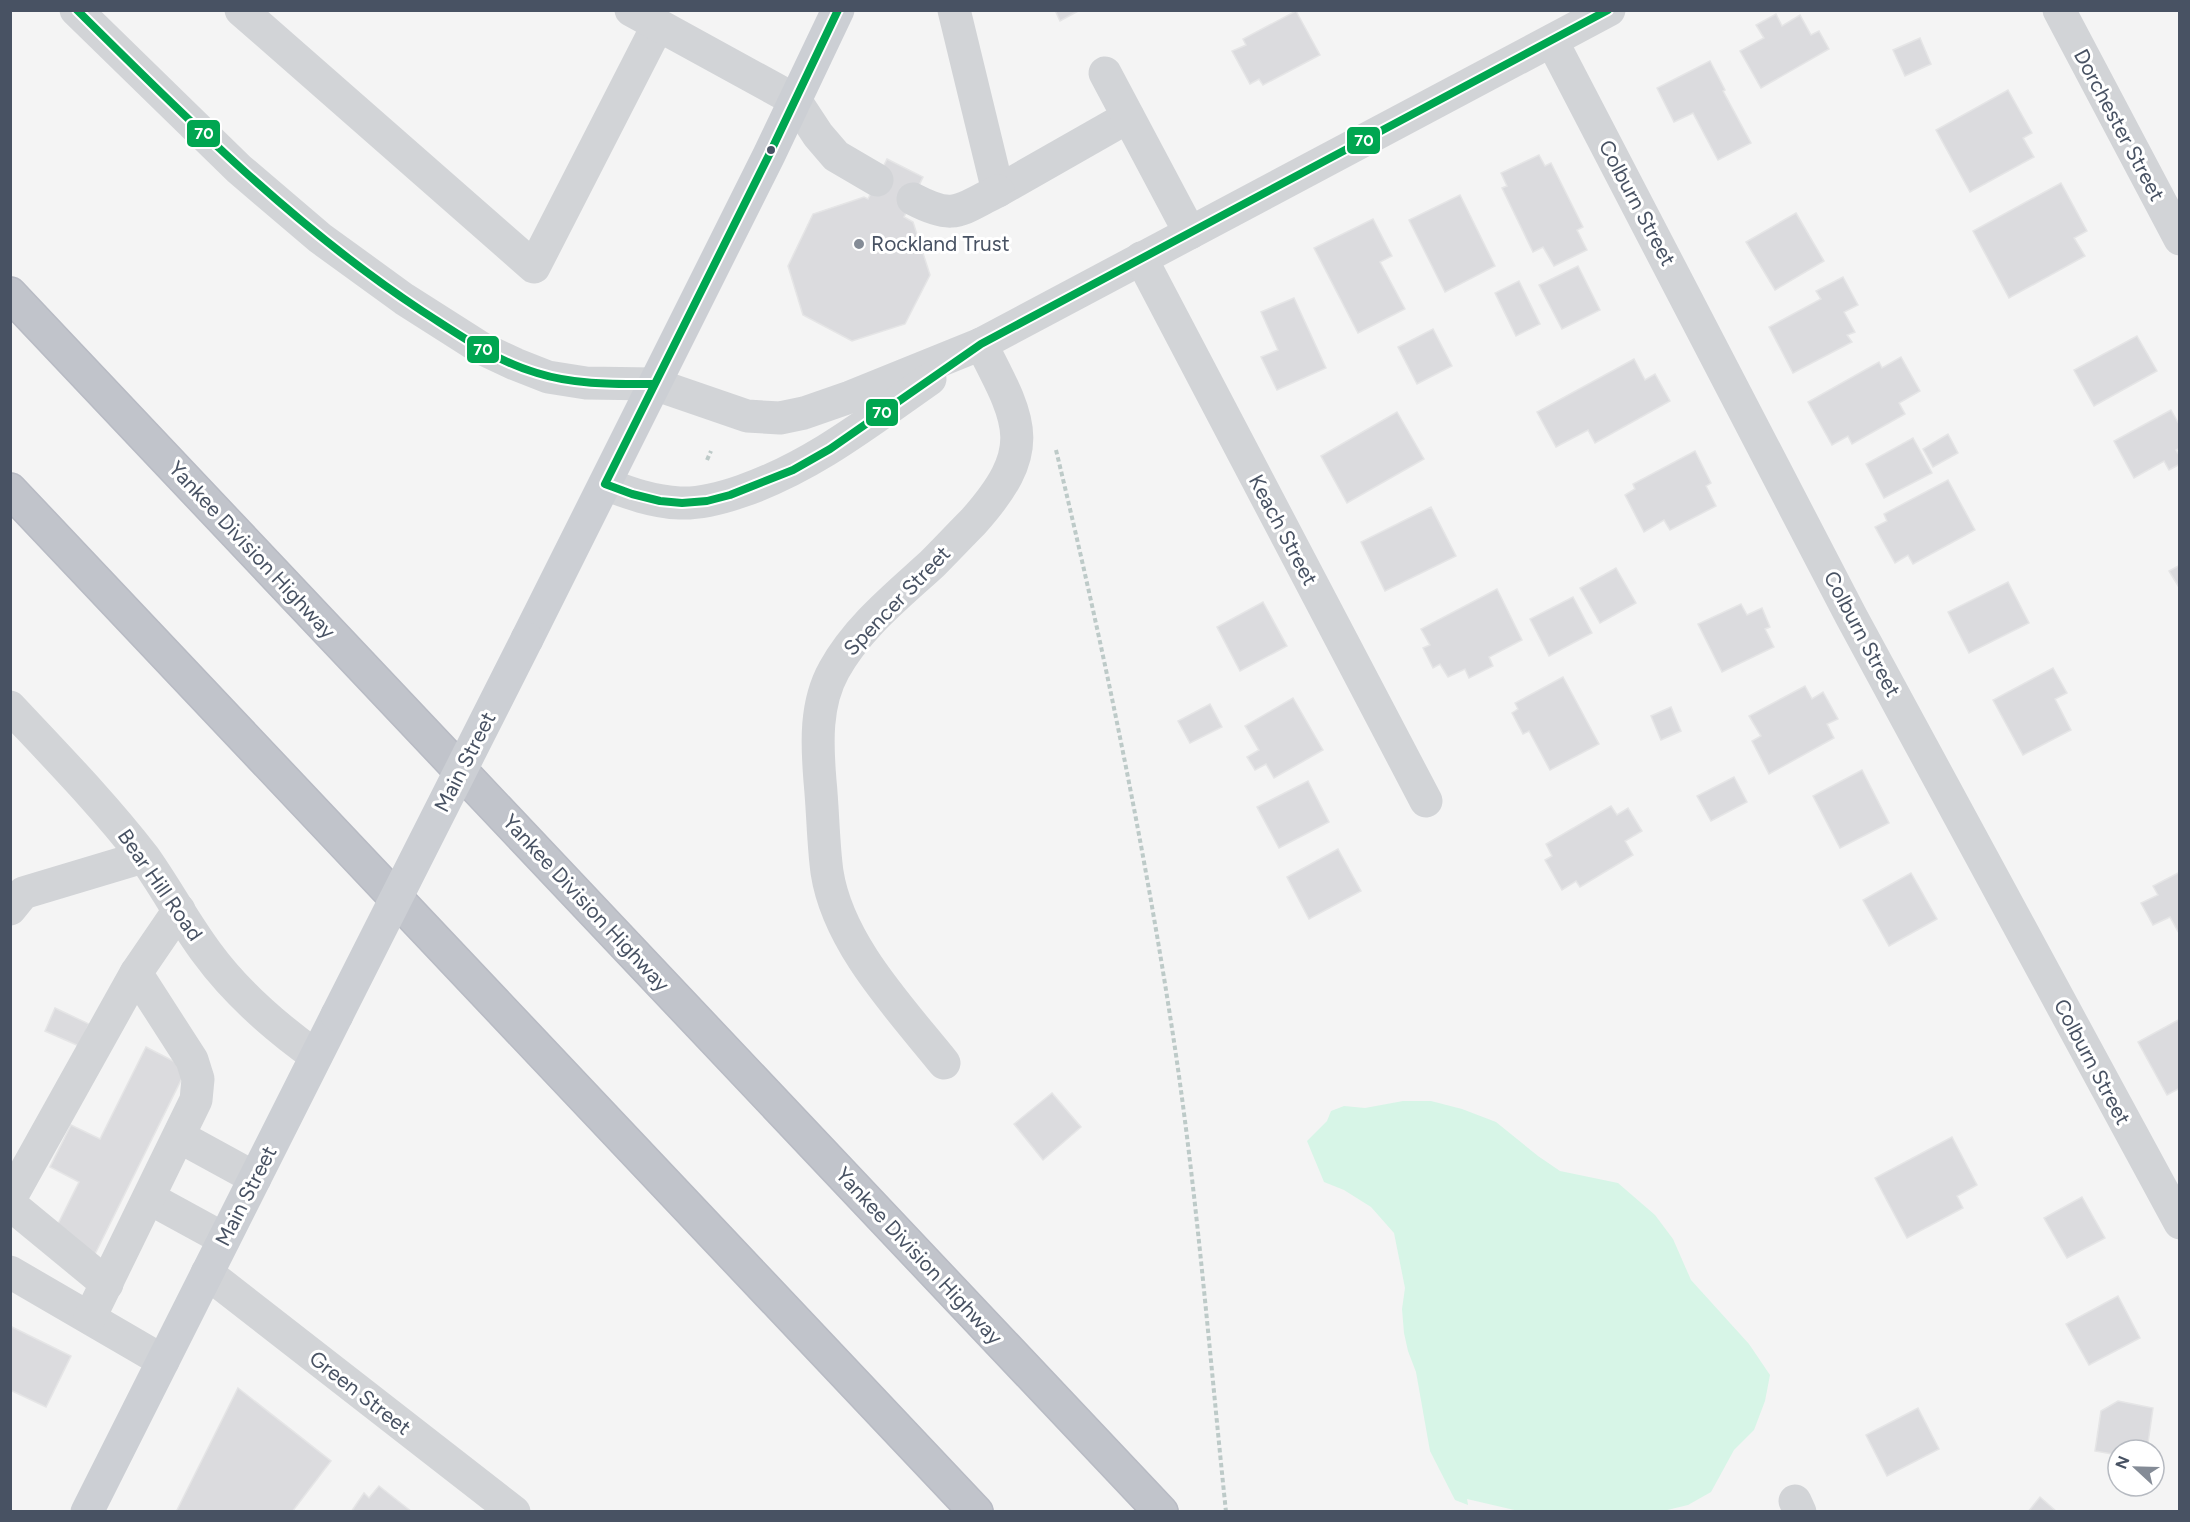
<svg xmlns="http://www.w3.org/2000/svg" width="2190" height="1522" viewBox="0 0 2190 1522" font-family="Figtree,sans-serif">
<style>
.green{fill:#d7f5e7}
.building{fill:#dbdbde;stroke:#e5e5e6;stroke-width:1.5}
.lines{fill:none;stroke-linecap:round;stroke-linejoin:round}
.highway-casing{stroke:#b8bbc4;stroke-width:36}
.path{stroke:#bdcac8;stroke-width:4;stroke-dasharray:4.5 3;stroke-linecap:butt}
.minor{stroke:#d2d4d7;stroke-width:33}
.major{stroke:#cccfd4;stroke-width:33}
.highway{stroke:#c1c4cb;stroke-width:33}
.major-bridge{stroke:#cccfd4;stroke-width:33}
.bus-1-casing{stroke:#fff;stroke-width:12}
.bus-1{stroke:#00a651;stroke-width:8}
.bus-dot{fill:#485263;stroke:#fff;stroke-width:2}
.poi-dot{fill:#848b96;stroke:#fff;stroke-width:2}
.labels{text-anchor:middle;stroke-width:6;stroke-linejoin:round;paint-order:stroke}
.street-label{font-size:21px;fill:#485263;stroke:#fff}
.poi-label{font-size:21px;fill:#485263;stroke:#fff;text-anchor:start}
.line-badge{stroke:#fff;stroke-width:2}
.badge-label{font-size:16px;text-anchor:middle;font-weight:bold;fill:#fff}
</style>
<rect width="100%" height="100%" fill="#f4f4f4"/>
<polygon class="green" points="1403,1101 1431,1101 1462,1109 1496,1122 1538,1156 1560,1171 1618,1183 1655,1215 1673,1239 1691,1280 1749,1344 1770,1375 1765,1401 1754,1430 1734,1450 1711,1492 1688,1505 1659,1512 1523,1512 1467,1499 1468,1505 1455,1500 1430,1451 1416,1372 1408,1351 1404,1333 1402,1309 1405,1288 1394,1233 1371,1207 1344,1190 1324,1182 1307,1141 1327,1121 1331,1111 1344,1106 1365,1108"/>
<g class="building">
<polygon points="1055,10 1080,10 1060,21"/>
<polygon points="1296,11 1320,55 1263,85 1259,79 1250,84 1232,51 1246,45 1243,39"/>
<polygon points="1776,14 1782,26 1800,15 1811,35 1819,31 1829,49 1761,88 1740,51 1764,38 1756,25"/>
<polygon points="1920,38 1931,64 1905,76 1893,50"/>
<polygon points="1710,61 1725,90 1723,91 1751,143 1718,160 1693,113 1674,122 1657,88"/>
<polygon points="2008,90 2032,133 2023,138 2034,157 1970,192 1936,130"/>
<polygon points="1539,155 1545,166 1551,163 1583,227 1577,230 1587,250 1554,266 1543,247 1533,252 1502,188 1507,186 1501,173"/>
<polygon points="887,159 923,177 904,217 913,222 930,275 905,324 852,341 803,315 788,266 813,214 864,197 868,199"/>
<polygon points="2061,183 2087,231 2074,238 2085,256 2009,298 1973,231"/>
<polygon points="1460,195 1495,266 1445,292 1409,220"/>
<polygon points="1796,213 1824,261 1775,290 1746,242"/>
<polygon points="1373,219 1392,256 1380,262 1405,309 1358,333 1314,248"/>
<polygon points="1578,266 1600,310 1562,329 1539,285"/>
<polygon points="1843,277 1858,305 1844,312 1855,332 1847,335 1852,342 1793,373 1769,327 1821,299 1816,291"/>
<polygon points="1519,281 1540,324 1516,336 1495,293"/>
<polygon points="1294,298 1326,368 1277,390 1261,357 1278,350 1261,312"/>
<polygon points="1433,329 1452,366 1417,384 1398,347"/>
<polygon points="2137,336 2157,371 2094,406 2074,370"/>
<polygon points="1901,357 1920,391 1899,403 1905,414 1852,444 1848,436 1832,445 1808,402 1879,362 1882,368"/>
<polygon points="1634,359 1645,380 1655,374 1670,401 1595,443 1588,430 1556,447 1537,412"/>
<polygon points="2171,410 2180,426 2180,448 2176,450 2180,457 2180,464 2169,470 2164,461 2134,478 2114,441"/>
<polygon points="1397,412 1424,459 1347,503 1321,456"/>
<polygon points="1948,434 1958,453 1933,467 1923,449"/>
<polygon points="1913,438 1932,473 1884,498 1866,464"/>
<polygon points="1695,451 1711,483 1706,486 1716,506 1670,530 1664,520 1644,532 1625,495 1635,489 1633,484"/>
<polygon points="1948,480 1975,530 1913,564 1908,555 1895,563 1875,527 1887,521 1884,514"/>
<polygon points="1431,507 1456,556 1385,591 1361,542"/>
<polygon points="2180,565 2180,589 2169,571"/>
<polygon points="1616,568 1636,603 1600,623 1580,588"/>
<polygon points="2008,582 2029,623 1969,653 1948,612"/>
<polygon points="1497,589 1522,640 1489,657 1493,666 1469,678 1465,669 1448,677 1440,664 1433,668 1423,648 1430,645 1421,629"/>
<polygon points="1573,597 1592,633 1549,656 1530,619"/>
<polygon points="1263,602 1287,646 1240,671 1217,627"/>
<polygon points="1741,604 1747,615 1762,608 1770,627 1765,629 1774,647 1722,672 1698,624"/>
<polygon points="2053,668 2067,693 2055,699 2071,730 2023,755 1993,700"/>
<polygon points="1563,677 1599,744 1550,770 1529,731 1523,734 1512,713 1518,709 1515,703"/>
<polygon points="1805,686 1812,699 1823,692 1838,719 1827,724 1834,738 1769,774 1752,741 1761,736 1749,716"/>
<polygon points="1293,698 1323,750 1274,778 1266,764 1255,770 1247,757 1259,750 1245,726"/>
<polygon points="1210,704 1222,727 1190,743 1178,721"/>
<polygon points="1671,707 1681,731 1661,740 1651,716"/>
<polygon points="1862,770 1889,823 1840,848 1813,796"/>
<polygon points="1734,777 1747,802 1711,821 1697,796"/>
<polygon points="1308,781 1329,822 1279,848 1257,807"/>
<polygon points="1611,806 1617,815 1628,808 1642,831 1625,841 1633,855 1580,887 1576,881 1562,890 1545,860 1552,856 1546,844"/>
<polygon points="1338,849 1361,891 1309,919 1287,877"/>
<polygon points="2180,872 2180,935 2170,917 2153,925 2141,903 2158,895 2153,886"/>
<polygon points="1911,873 1937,919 1889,946 1863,900"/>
<polygon points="55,1008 89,1024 79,1046 45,1031"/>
<polygon points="2180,1019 2180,1088 2167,1095 2138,1042"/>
<polygon points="146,1047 187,1068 94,1256 52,1236 79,1182 50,1167 71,1125 100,1139"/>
<polygon points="1052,1093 1081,1127 1043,1160 1014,1124"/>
<polygon points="1952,1137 1977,1185 1957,1196 1963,1208 1907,1238 1875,1178"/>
<polygon points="2082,1197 2105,1238 2067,1258 2044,1218"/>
<polygon points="2118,1296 2140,1338 2089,1365 2066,1324"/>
<polygon points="10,1326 71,1356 46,1407 10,1390"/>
<polygon points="238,1388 331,1461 292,1512 176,1512"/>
<polygon points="2118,1401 2153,1408 2147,1450 2118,1450 2118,1455 2095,1451 2101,1411"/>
<polygon points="1918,1408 1939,1449 1887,1476 1866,1435"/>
<polygon points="379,1486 412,1512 351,1512 364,1493 369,1498"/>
<polygon points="2040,1497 2057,1512 2028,1512"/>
</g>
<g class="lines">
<defs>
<g id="highway">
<polyline points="10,294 1161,1512"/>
<polyline points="10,490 976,1512"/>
</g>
</defs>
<use href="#highway" class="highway-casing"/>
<g class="path">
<path d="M1056,450C1104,649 1146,852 1176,1055C1198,1206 1210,1359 1226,1512"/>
<polyline points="707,460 711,451"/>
</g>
<g class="minor">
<polyline points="76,10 239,169 320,238 404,299 481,348 515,364 548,377 586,383 654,384 747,416 780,418 804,413 850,397 981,344 1609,10"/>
<polyline points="241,10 534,267 658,25"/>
<polyline points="631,10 795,100 818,135 836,156 877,180"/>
<polyline points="954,10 998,191 1128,117"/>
<polyline points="2059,10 2180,239"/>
<polyline points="1552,41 1851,616 2180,1223"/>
<polyline points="1105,73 1190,233"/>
<path d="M913,199C955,221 959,210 998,191"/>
<polyline points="1141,258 1426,801"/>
<path d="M605,484C629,493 653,502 680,503C701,504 722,498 742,491C812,467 870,421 930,379"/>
<path d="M10,707C56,756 103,804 144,857C166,888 184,922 207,953C237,994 274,1026 316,1056"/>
<polyline points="10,909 23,893 143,857"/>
<path d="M944,1063C900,1008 838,944 827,872C823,842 823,811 820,781C817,744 815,704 834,670C857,628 897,596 932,564C946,550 959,536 973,522C1038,449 1022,423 981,344"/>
<polyline points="180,1137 255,1178"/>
<polyline points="149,1198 224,1239"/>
<polyline points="10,1199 136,973"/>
<polyline points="10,1204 107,1284"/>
<polyline points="10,1272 163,1361"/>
<polyline points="207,1273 514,1512"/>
<polyline points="90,1317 196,1100 198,1079 192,1060 136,973 179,910"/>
<polyline points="1795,1501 1800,1512"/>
</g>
<g class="major">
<polyline points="527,639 769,155 838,10"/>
<polyline points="87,1512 337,1015"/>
</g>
<use href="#highway" class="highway"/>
<polyline class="major-bridge" points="337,1015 527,639"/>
<defs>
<g id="bus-1">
<path d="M77,10C186,118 293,226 422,311C458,334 495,361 537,373C575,385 615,384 654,384"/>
<polyline points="838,10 769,155 605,484 632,494 660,501 682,503 707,501 730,495 793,470 830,449 981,344 1608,10"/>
</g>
</defs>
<use href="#bus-1" class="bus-1-casing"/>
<use href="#bus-1" class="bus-1"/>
</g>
<circle class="bus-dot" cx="771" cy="150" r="5"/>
<circle class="poi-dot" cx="859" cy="244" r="6"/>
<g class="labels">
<g class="street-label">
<text transform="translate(2119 125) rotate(62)" y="7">Dorchester Street</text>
<text transform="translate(1637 203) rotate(62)" y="7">Colburn Street</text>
<text transform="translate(1283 530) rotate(62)" y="7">Keach Street</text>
<text transform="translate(252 550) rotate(47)" y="7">Yankee Division Highway</text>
<text transform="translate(897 601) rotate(-46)" y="7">Spencer Street</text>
<text transform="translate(1862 634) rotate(62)" y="7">Colburn Street</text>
<text transform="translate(465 762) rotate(-63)" y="7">Main Street</text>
<text transform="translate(160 885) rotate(55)" y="7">Bear Hill Road</text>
<text transform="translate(586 903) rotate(47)" y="7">Yankee Division Highway</text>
<text transform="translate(2092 1062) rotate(62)" y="7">Colburn Street</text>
<text transform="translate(246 1196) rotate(-63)" y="7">Main Street</text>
<text transform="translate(919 1256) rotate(47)" y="7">Yankee Division Highway</text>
<text transform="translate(360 1393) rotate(38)" y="7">Green Street</text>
</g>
<g class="poi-label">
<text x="871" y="251">Rockland Trust</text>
</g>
</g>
<g class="line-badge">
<rect x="186" y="119" width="35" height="29" rx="6" fill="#00a651"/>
<rect x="1346" y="126" width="35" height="29" rx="6" fill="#00a651"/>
<rect x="466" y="335" width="34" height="29" rx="6" fill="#00a651"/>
<rect x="865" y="398" width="34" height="29" rx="6" fill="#00a651"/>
</g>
<g class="badge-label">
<text x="204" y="139">70</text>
<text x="1364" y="146">70</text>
<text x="483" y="355">70</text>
<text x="882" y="418">70</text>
</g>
<rect width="2190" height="1522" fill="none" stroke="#485263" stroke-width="24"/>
<g transform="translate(2136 1468) rotate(292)"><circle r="28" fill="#ffffff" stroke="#b6bac1" stroke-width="1.5"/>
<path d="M0-4.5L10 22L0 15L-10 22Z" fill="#848b96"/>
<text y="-9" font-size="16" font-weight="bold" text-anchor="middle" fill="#485263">N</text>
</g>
</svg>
